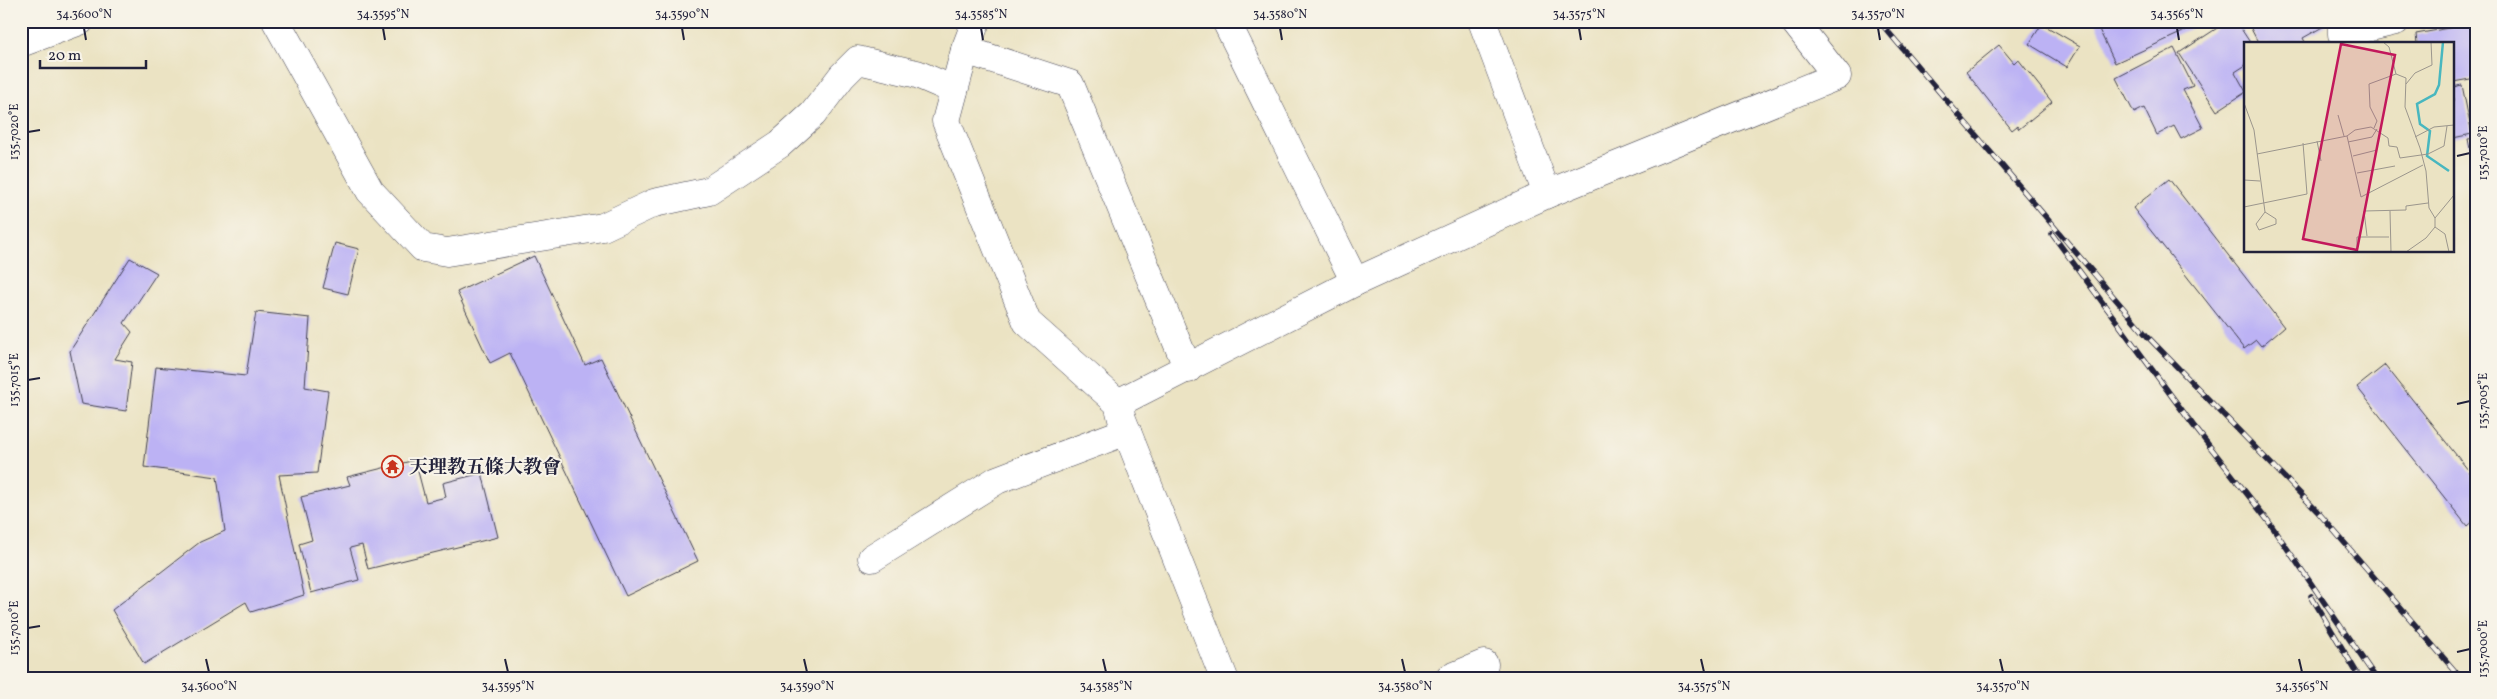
<svg xmlns="http://www.w3.org/2000/svg" width="2497" height="699" viewBox="0 0 2497 699" font-family="Vollkorn,'Noto Serif JP',serif">
<style>
.building{fill:#bcb2f4}
.lines{fill:none;stroke-linecap:round;stroke-linejoin:round}
.minor-casing{stroke:#403f4f;stroke-width:29}
.minor{stroke:#fff;stroke-width:28}
.rail-casing{stroke:#22223b;stroke-width:5.5}
.rail{stroke:#f7f3e8;stroke-width:4;stroke-dasharray:11;stroke-linecap:butt}
.ticks{fill:none;stroke:#22223b;stroke-width:2}
.labels{text-anchor:middle;stroke-width:4;stroke-linejoin:round;paint-order:stroke}
.poi-label{font-size:19px;font-weight:bold;fill:#22223b;stroke:#f7f3e8;text-anchor:start}
.inset-river{fill:none;stroke:#48b7bf;stroke-width:2.5}
.inset-road{fill:none;stroke:#9b968d;stroke-width:1}
.view{fill:#c2185b;fill-opacity:0.15;stroke:#c2185b;stroke-width:2.5}
.inset-edge{fill:none;stroke:#22223b;stroke-width:2.5}
.neatline{fill:none;stroke:#22223b;stroke-width:2}
.ticks-label{font-size:12px;text-anchor:middle;fill:#22223b}
</style>
<rect width="100%" height="100%" fill="#f7f3e8"/>
<filter id="ink" filterUnits="userSpaceOnUse"><feTurbulence type="fractalNoise" baseFrequency=".02" numOctaves="2"/><feDisplacementMap in="SourceGraphic" scale="10" xChannelSelector="R" yChannelSelector="G"/><feConvolveMatrix kernelMatrix="1 2 1 2 8 2 1 2 1" color-interpolation-filters="sRGB"/></filter>
<filter id="wash" filterUnits="userSpaceOnUse"><feTurbulence type="fractalNoise" baseFrequency=".0096" numOctaves="4" result="noise"/><feDisplacementMap in="SourceGraphic" scale="20" xChannelSelector="R" yChannelSelector="G"/><feGaussianBlur stdDeviation="1.12" result="paint"/><feColorMatrix in="noise" values="0 0 0 0 0 0 0 0 0 0 0 0 0 0 0 0 0 1.4 0 .05"/><feComposite in="paint" operator="in"/></filter>
<g filter="url(#wash)">
<rect width="100%" height="100%" fill="#ebe3c3"/>
<g id="blocks">
<g class="building">
<polygon points="2095,21 2207,21 2115,63"/>
<polygon points="2228,21 2236,21 2251,44 2246,44 2246,65 2235,72 2246,92 2217,111 2179,53"/>
<polygon points="2247,21 2324,21 2326,25 2303,38 2305,42 2303,44 2259,44"/>
<polygon points="2476,23 2476,78 2453,82 2453,44 2417,44 2416,34"/>
<polygon points="2042,24 2080,46 2067,67 2029,44"/>
<polygon points="1999,45 2014,63 2018,59 2052,102 2019,129 2017,126 2012,130 1966,72"/>
<polygon points="2174,48 2193,86 2183,90 2203,128 2181,139 2174,126 2157,135 2144,108 2134,113 2116,78"/>
<polygon points="2462,85 2472,134 2453,138 2453,87"/>
<polygon points="2476,138 2476,172 2475,172 2468,139"/>
<polygon points="2169,179 2284,327 2261,346 2256,340 2244,349 2133,208"/>
<polygon points="335,243 359,249 348,294 323,288"/>
<polygon points="534,256 585,365 601,358 698,561 626,596 510,353 490,363 457,292"/>
<polygon points="130,258 157,273 124,323 132,332 115,359 132,362 126,411 81,404 70,351"/>
<polygon points="256,312 310,318 305,387 328,391 317,473 279,475 304,595 251,612 246,602 144,664 112,610 200,542 225,531 217,477 144,467 156,367 246,376"/>
<polygon points="2385,365 2476,480 2476,518 2467,526 2357,387"/>
<polygon points="415,460 426,502 446,497 443,483 482,473 498,537 368,569 362,545 350,548 359,580 311,593 299,544 312,540 301,497 350,485 347,477"/>
</g>
</g>
</g>
<g filter="url(#ink)">
<use href="#blocks" fill-opacity="0" stroke="#403f4f" stroke-width="1"/>
<g class="lines">
<defs>
<g id="minor">
<polyline points="276,21 370,191 423,248 447,252 603,227 654,203 709,191 780,144 813,114 842,76 858,60 917,74 954,90"/>
<polyline points="976,21 965,50 946,121 1027,322 1118,403 1122,419 1224,678"/>
<polyline points="1226,21 1355,282"/>
<polyline points="1482,21 1547,194"/>
<polyline points="2342,21 2342,34 2396,21"/>
<polyline points="21,43 80,21"/>
<polyline points="965,50 1070,84 1188,369"/>
<polyline points="1118,403 1355,282 1547,194 1837,76 1794,21"/>
<polyline points="872,558 997,480 1127,431"/>
<polyline points="1450,678 1484,664"/>
</g>
</defs>
<use href="#minor" class="minor-casing"/>
<use href="#minor" class="minor"/>
<defs>
<g id="rail">
<polyline points="1879,21 2147,336 2317,511 2461,678"/>
<polyline points="2052,234 2193,425 2269,522 2376,678"/>
<polyline points="2311,596 2360,678"/>
</g>
</defs>
<use href="#rail" class="rail-casing"/>
<use href="#rail" class="rail"/>
</g>
</g>
<path class="ticks" d="M84,28L86,40M383,28L385,40M682,28L684,40M981,28L983,40M1280,28L1282,40M1579,28L1581,40M1878,28L1880,40M2177,28L2179,40M28,132L40,130M2457,156L2470,153M28,380L40,378M2457,404L2470,401M28,628L40,626M2457,652L2470,649M206,659L209,672M505,659L508,672M804,659L807,672M1103,659L1106,672M1402,659L1405,672M1701,659L1704,672M2000,659L2003,672M2299,659L2302,672"/>
<defs>
<symbol id="temple-ring" viewBox="-11 -11 22 22"><circle r="9.5" fill="#f7f3e8" stroke="#c8321e" stroke-width="1.5"/><path d="M0-6L5-2H3V0L6.5 2.5H4V6H1.5V3h-3V6H-4V2.5H-6.5L-3 0V-2H-5Z" fill="#c8321e"/></symbol>
</defs>
<g fill-rule="evenodd">
<use href="#temple-ring" x="380" y="454" width="25" height="25"/>
</g>
<g class="labels">
<g class="poi-label">
<text x="409" y="473">天理教五條大教會</text>
</g>
</g>
<g transform="translate(2244 42)">
<rect width="210" height="210" fill="#ebe3c3"/>
<path class="inset-river" d="M199,0L195,43L191,52L173,62L176,82L186,89L183,114L205,129"/>
<path class="inset-road" d="M139,0L145,5L152,32L162,36L161,65L176,106L182,129L185,166L191,176M162,42L171,31L188,23L187,0M0,61L10,88L21,170L32,177V182L15,188L12,182L21,170M94,73L100,94M130,86L133,79L126,65L125,42L152,32M103,94L117,155L179,123M171,95L190,85L210,83M73,99L77,119M104,100L128,95L133,87M13,112L103,94L111,88L127,85L144,96L145,104L153,105L156,116L184,112L200,104L203,84M109,114L133,108M113,131L151,124M0,138L16,139M0,165L63,152L59,101M146,169L147,210M191,185L201,192L205,210M123,194L120,169L162,168V164L184,161M113,210V195H145M162,210L182,196L191,185V176L210,153"/>
<path class="view" d="M97,2L151,13L113,208L59,197Z"/>
<rect width="210" height="210" class="inset-edge"/>
</g>
<rect width="2497" height="699" fill="none" stroke="#f7f3e8" stroke-width="55"/>
<path d="M40 60v8h106v-8" fill="none" stroke="#22223b" stroke-width="2.5"/>
<text x="48" y="60" font-size="15" fill="#22223b" stroke="#f7f3e8" stroke-width="4" paint-order="stroke">20 m</text>
<rect x="28" y="28" width="2442" height="644" class="neatline"/>
<g class="ticks-label">
<text x="84" y="18">34.3600°N</text>
<text x="383" y="18">34.3595°N</text>
<text x="682" y="18">34.3590°N</text>
<text x="981" y="18">34.3585°N</text>
<text x="1280" y="18">34.3580°N</text>
<text x="1579" y="18">34.3575°N</text>
<text x="1878" y="18">34.3570°N</text>
<text x="2177" y="18">34.3565°N</text>
<text transform="translate(14 132) rotate(-90)" y="4">135.7020°E</text>
<text transform="translate(2483 153) rotate(-90)" y="4">135.7010°E</text>
<text transform="translate(14 380) rotate(-90)" y="4">135.7015°E</text>
<text transform="translate(2483 401) rotate(-90)" y="4">135.7005°E</text>
<text transform="translate(14 628) rotate(-90)" y="4">135.7010°E</text>
<text transform="translate(2483 649) rotate(-90)" y="4">135.7000°E</text>
<text x="209" y="690">34.3600°N</text>
<text x="508" y="690">34.3595°N</text>
<text x="807" y="690">34.3590°N</text>
<text x="1106" y="690">34.3585°N</text>
<text x="1405" y="690">34.3580°N</text>
<text x="1704" y="690">34.3575°N</text>
<text x="2003" y="690">34.3570°N</text>
<text x="2302" y="690">34.3565°N</text>
</g>
</svg>
